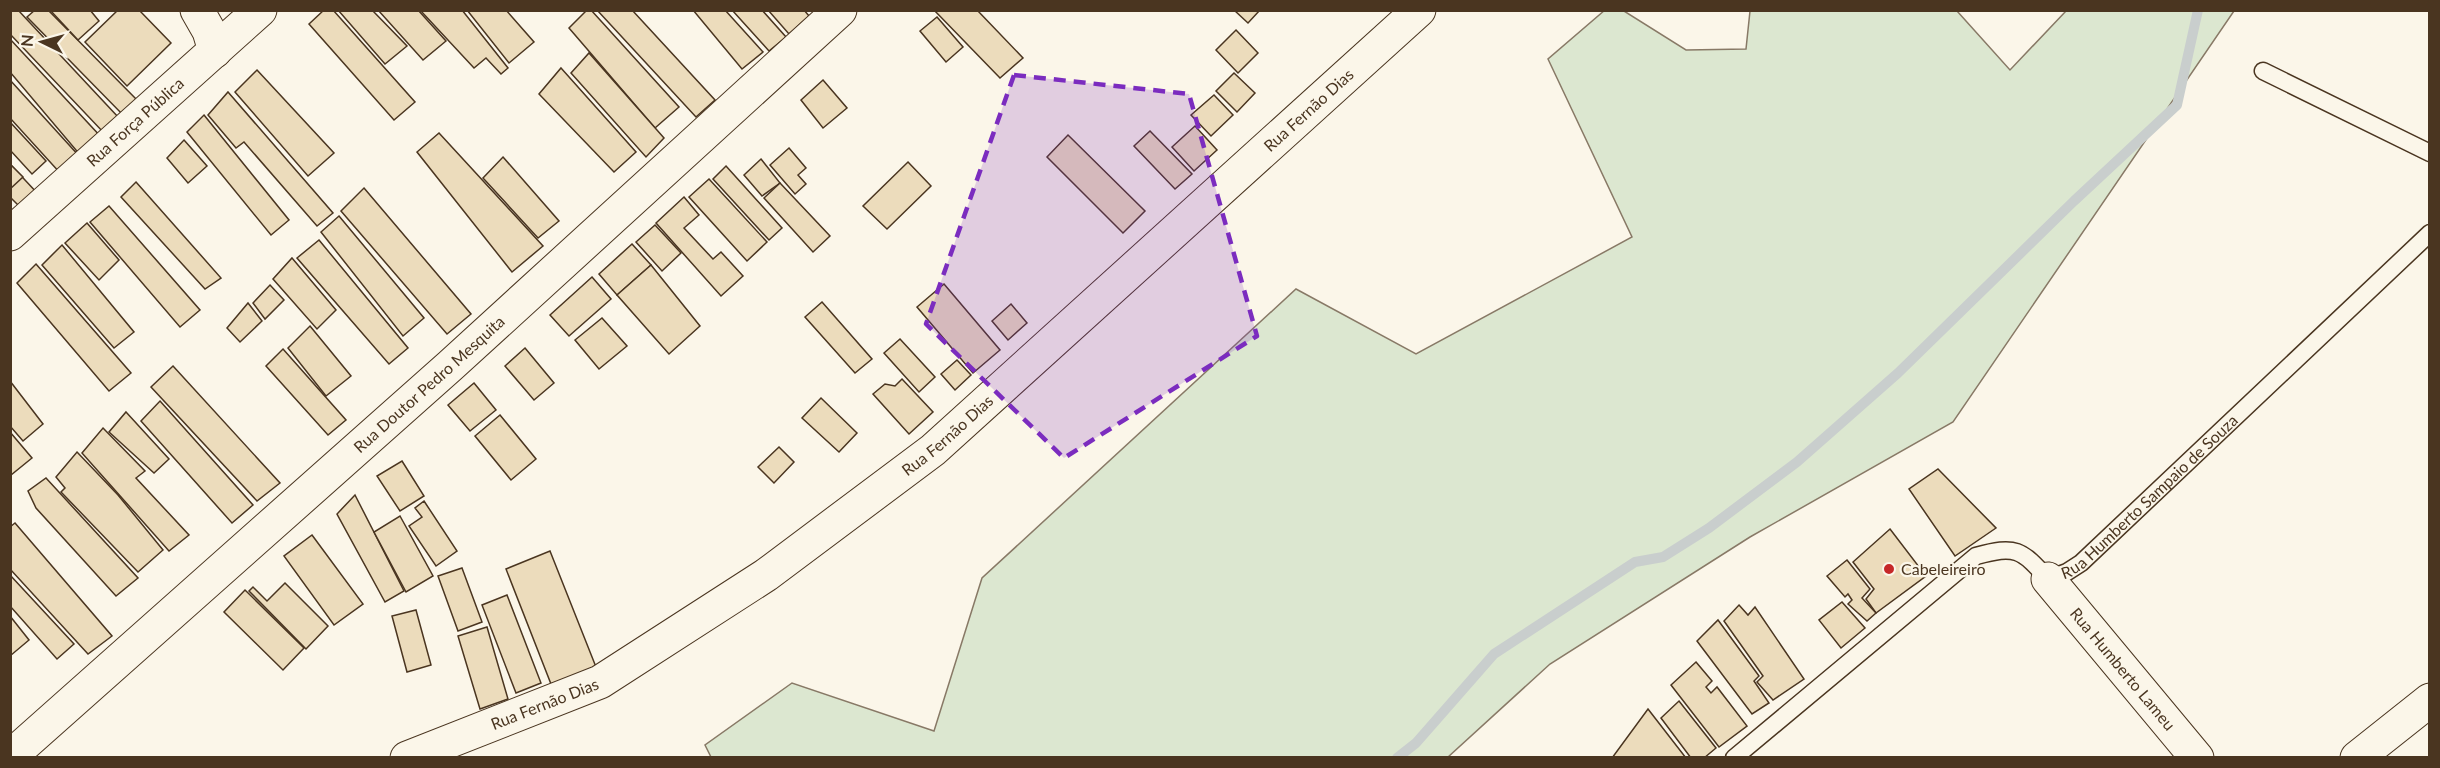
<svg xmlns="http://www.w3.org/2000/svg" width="2440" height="768" viewBox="0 0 2440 768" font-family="Lato,sans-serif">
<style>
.green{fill:#dce7d0;stroke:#887966;stroke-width:1.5}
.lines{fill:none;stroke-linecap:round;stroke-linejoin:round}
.stream{stroke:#c9cecd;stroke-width:10}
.building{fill:#ecdcbc;stroke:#4a3520;stroke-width:1.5}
.lane-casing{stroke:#4a3520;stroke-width:19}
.street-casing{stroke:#4a3520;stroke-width:35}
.lane{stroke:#fbf6e9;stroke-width:16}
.street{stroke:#fbf6e9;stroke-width:33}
.marked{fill:#7b2cbf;fill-opacity:0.2;stroke:#7b2cbf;stroke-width:4.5;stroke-dasharray:12 8;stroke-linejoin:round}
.poi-dot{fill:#c62828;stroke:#fbf6e9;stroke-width:2}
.labels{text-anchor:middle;stroke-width:4.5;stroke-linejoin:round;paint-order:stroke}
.street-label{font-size:16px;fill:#4a3520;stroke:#fbf6e9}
.poi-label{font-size:16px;fill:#4a3520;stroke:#fbf6e9;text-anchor:start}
</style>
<rect width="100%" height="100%" fill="#fbf6e9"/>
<polygon class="green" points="1605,10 1624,11 1686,50 1746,49 1750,11 1957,11 2010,70 2066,11 2234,11 1953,422 1750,537 1550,664 1448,757 711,757 705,745 792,683 934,731 982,578 1296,289 1416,354 1632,237 1548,59"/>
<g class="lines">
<polyline class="stream" points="1397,758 1416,743 1494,654 1635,562 1663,557 1709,528 1797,462 1898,373 2074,201 2177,105 2198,10"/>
</g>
<g class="building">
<polygon points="11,10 18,10 119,118 104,133 10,34"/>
<polygon points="35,10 48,10 138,101 124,116 27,17"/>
<polygon points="50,10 90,10 99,21 78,40"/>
<polygon points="118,10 139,10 171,43 127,86 85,42"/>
<polygon points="324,10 333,10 415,102 394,120 309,24"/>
<polygon points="338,10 372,10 407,46 385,64"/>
<polygon points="378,10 418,10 446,41 423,60"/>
<polygon points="420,10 462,10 508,68 501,74 486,58 474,68"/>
<polygon points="467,10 506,10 534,42 509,63"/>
<polygon points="587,10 591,10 679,107 655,128 569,28"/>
<polygon points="597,10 632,10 715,100 696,117"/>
<polygon points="693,10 725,10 763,52 742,69"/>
<polygon points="732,10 762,10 786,37 769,51"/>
<polygon points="768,10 804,10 809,16 789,34"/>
<polygon points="934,10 977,10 1023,58 1000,78"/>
<polygon points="1234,10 1260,10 1248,23"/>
<polygon points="937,17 963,47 946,62 920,31"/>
<polygon points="1236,30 1258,53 1238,73 1216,50"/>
<polygon points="10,39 102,138 81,156 10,72"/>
<polygon points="589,53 664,138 646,157 571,73"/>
<polygon points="561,68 636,152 614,172 539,94"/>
<polygon points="257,70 334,153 308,176 235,92"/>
<polygon points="1234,73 1255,93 1237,112 1216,91"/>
<polygon points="10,80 80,157 61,174 10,118"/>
<polygon points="823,80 847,108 823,128 801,100"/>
<polygon points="228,92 333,213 317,226 244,142 236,148 208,115"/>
<polygon points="1214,95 1233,115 1211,136 1191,115"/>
<polygon points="204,115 289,220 271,235 187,132"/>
<polygon points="10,122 46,161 32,174 10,150"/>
<polygon points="1195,126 1217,150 1194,171 1172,147"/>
<polygon points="1150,131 1192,174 1175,189 1134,146"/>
<polygon points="439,133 543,246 512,272 417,152"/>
<polygon points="1068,135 1145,211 1123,233 1047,157"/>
<polygon points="184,140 207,166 188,183 167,158"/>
<polygon points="789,148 806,168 798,175 806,184 795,194 770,165"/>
<polygon points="503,157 559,221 538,238 483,178"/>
<polygon points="761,159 780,183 762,196 744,175"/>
<polygon points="908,162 931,186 887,229 863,206"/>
<polygon points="10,164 39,195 23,210 10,197"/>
<polygon points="10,164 23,177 10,189"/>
<polygon points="726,166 782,228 769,240 713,179"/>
<polygon points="709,179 767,242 747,261 689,197"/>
<polygon points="136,182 221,278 205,289 121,197"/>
<polygon points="780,183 830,236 813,252 764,198"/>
<polygon points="364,188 471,314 447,334 341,211"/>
<polygon points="684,197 699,215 684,228 713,259 721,252 743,276 721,296 656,223"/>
<polygon points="109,206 200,310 180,327 90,222"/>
<polygon points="339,216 424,318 403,336 321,232"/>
<polygon points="87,223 119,260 99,280 65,243"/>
<polygon points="655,225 681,253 662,271 636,242"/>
<polygon points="319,240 408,348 389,364 297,258"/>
<polygon points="632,244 651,265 617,295 599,274"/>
<polygon points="62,245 134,332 114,348 42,265"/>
<polygon points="292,258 336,310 317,329 273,279"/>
<polygon points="36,264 131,373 109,391 17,283"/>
<polygon points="651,265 700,326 669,354 617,295"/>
<polygon points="592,277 611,299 569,336 550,315"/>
<polygon points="944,284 1000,350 973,373 917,307"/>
<polygon points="270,285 284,300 265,319 253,303"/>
<polygon points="822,302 872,359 855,373 805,317"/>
<polygon points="248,303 262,321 240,342 227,328"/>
<polygon points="1011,304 1027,323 1008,340 992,321"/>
<polygon points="602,318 627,346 599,369 575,340"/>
<polygon points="310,326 351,376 326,396 288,348"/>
<polygon points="900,339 935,377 919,392 884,353"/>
<polygon points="525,348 554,383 534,400 505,366"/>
<polygon points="283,349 346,420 328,435 266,366"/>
<polygon points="957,360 971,375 955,390 941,374"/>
<polygon points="173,366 280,483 257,501 151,387"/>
<polygon points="902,379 933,412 909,434 873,394 885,384 895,386"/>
<polygon points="10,381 43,424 23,441 10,426"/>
<polygon points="474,383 496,410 470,431 448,405"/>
<polygon points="821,398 857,433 839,452 802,418"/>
<polygon points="160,401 253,505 232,523 141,421"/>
<polygon points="126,412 169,459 154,473 109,432"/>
<polygon points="500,415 536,459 511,480 475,436"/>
<polygon points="103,428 145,471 136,478 189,535 169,551 82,453"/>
<polygon points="10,432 32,458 11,475 10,474"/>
<polygon points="779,447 794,462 774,483 758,467"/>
<polygon points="77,452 118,495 163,550 138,572 61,492 65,488 56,477"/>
<polygon points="402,461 424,496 400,511 377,476"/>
<polygon points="1938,469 1996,528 1955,556 1909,489"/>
<polygon points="46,478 138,578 116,596 36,508 28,491"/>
<polygon points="355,495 404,591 385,602 337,514"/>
<polygon points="424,501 457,551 436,566 409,526 422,517 415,508"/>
<polygon points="400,516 433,576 406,592 374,532"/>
<polygon points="15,523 112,636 88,654 10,569 10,527"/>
<polygon points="1890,529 1926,576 1876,613 1866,599 1874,589 1853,562"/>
<polygon points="312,535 363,604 334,625 284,556"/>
<polygon points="550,551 596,667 551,684 506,569"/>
<polygon points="1847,560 1870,589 1862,598 1876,613 1867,621 1848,604 1852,600 1848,594 1845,597 1827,576"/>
<polygon points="462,568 482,622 458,631 438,576"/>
<polygon points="10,575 74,644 57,659 10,606"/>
<polygon points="285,583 328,626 306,649 249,591 253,587 267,601"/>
<polygon points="245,590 304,648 283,670 224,612"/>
<polygon points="507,595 541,683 516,693 482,605"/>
<polygon points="1842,602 1865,628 1841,648 1819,620"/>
<polygon points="1739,605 1748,615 1755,607 1804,679 1773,700 1757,682 1763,676 1724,621"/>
<polygon points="416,610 431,665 407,672 392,616"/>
<polygon points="10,616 29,640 10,656"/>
<polygon points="1718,620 1759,676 1754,681 1769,703 1752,714 1697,641"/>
<polygon points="487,627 508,699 480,709 458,636"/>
<polygon points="1696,662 1712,681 1706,687 1711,693 1717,687 1747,726 1719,747 1671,685"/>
<polygon points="1679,701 1716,748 1704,758 1691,758 1661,718"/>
<polygon points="1648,709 1686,758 1612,758"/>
</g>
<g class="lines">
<defs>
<g id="lane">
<polyline points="2263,71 2430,153"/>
<path id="s1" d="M1734,758L1976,556C2016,545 2021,549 2048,579L2067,572L2081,563L2430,233"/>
</g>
<g id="street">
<polyline points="197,10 209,31 215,51"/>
<path id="s2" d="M10,234L260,10"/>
<path id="s3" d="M2048,579L2197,758"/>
<path id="s4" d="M10,757L450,366L840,10"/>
<path id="s5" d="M407,758L600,682L766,575L933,450L1419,10"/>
<polyline points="2357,758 2430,700"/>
</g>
</defs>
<use href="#lane" class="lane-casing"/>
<use href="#street" class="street-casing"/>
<use href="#lane" class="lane"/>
<use href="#street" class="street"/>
</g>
<path class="marked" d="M1014,75L1189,94L1257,336L1064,458L926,324Z"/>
<circle class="poi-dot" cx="1889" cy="569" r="6"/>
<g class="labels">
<g class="street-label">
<text dy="6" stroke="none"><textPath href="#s5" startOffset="1120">Rua Fernão Dias</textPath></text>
<text dy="6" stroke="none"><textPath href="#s2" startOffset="168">Rua Força Pública</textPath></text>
<text dy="6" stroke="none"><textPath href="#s4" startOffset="561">Rua Doutor Pedro Mesquita</textPath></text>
<text dy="6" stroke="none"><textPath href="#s5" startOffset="634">Rua Fernão Dias</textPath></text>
<text dy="6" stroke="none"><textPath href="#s1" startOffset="530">Rua Humberto Sampaio de Souza</textPath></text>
<text dy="6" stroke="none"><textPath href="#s3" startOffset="117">Rua Humberto Lameu</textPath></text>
<text dy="6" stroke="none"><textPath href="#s5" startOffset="148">Rua Fernão Dias</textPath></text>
</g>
<g class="poi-label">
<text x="1901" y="575">Cabeleireiro</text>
</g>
</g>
<rect width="2440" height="768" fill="none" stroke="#4a3520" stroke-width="24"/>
<g transform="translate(42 42) rotate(275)" stroke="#fbf6e9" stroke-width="4.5" paint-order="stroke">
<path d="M0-4.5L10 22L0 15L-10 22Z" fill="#4a3520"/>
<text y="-9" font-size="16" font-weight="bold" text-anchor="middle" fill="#4a3520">N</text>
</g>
</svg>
